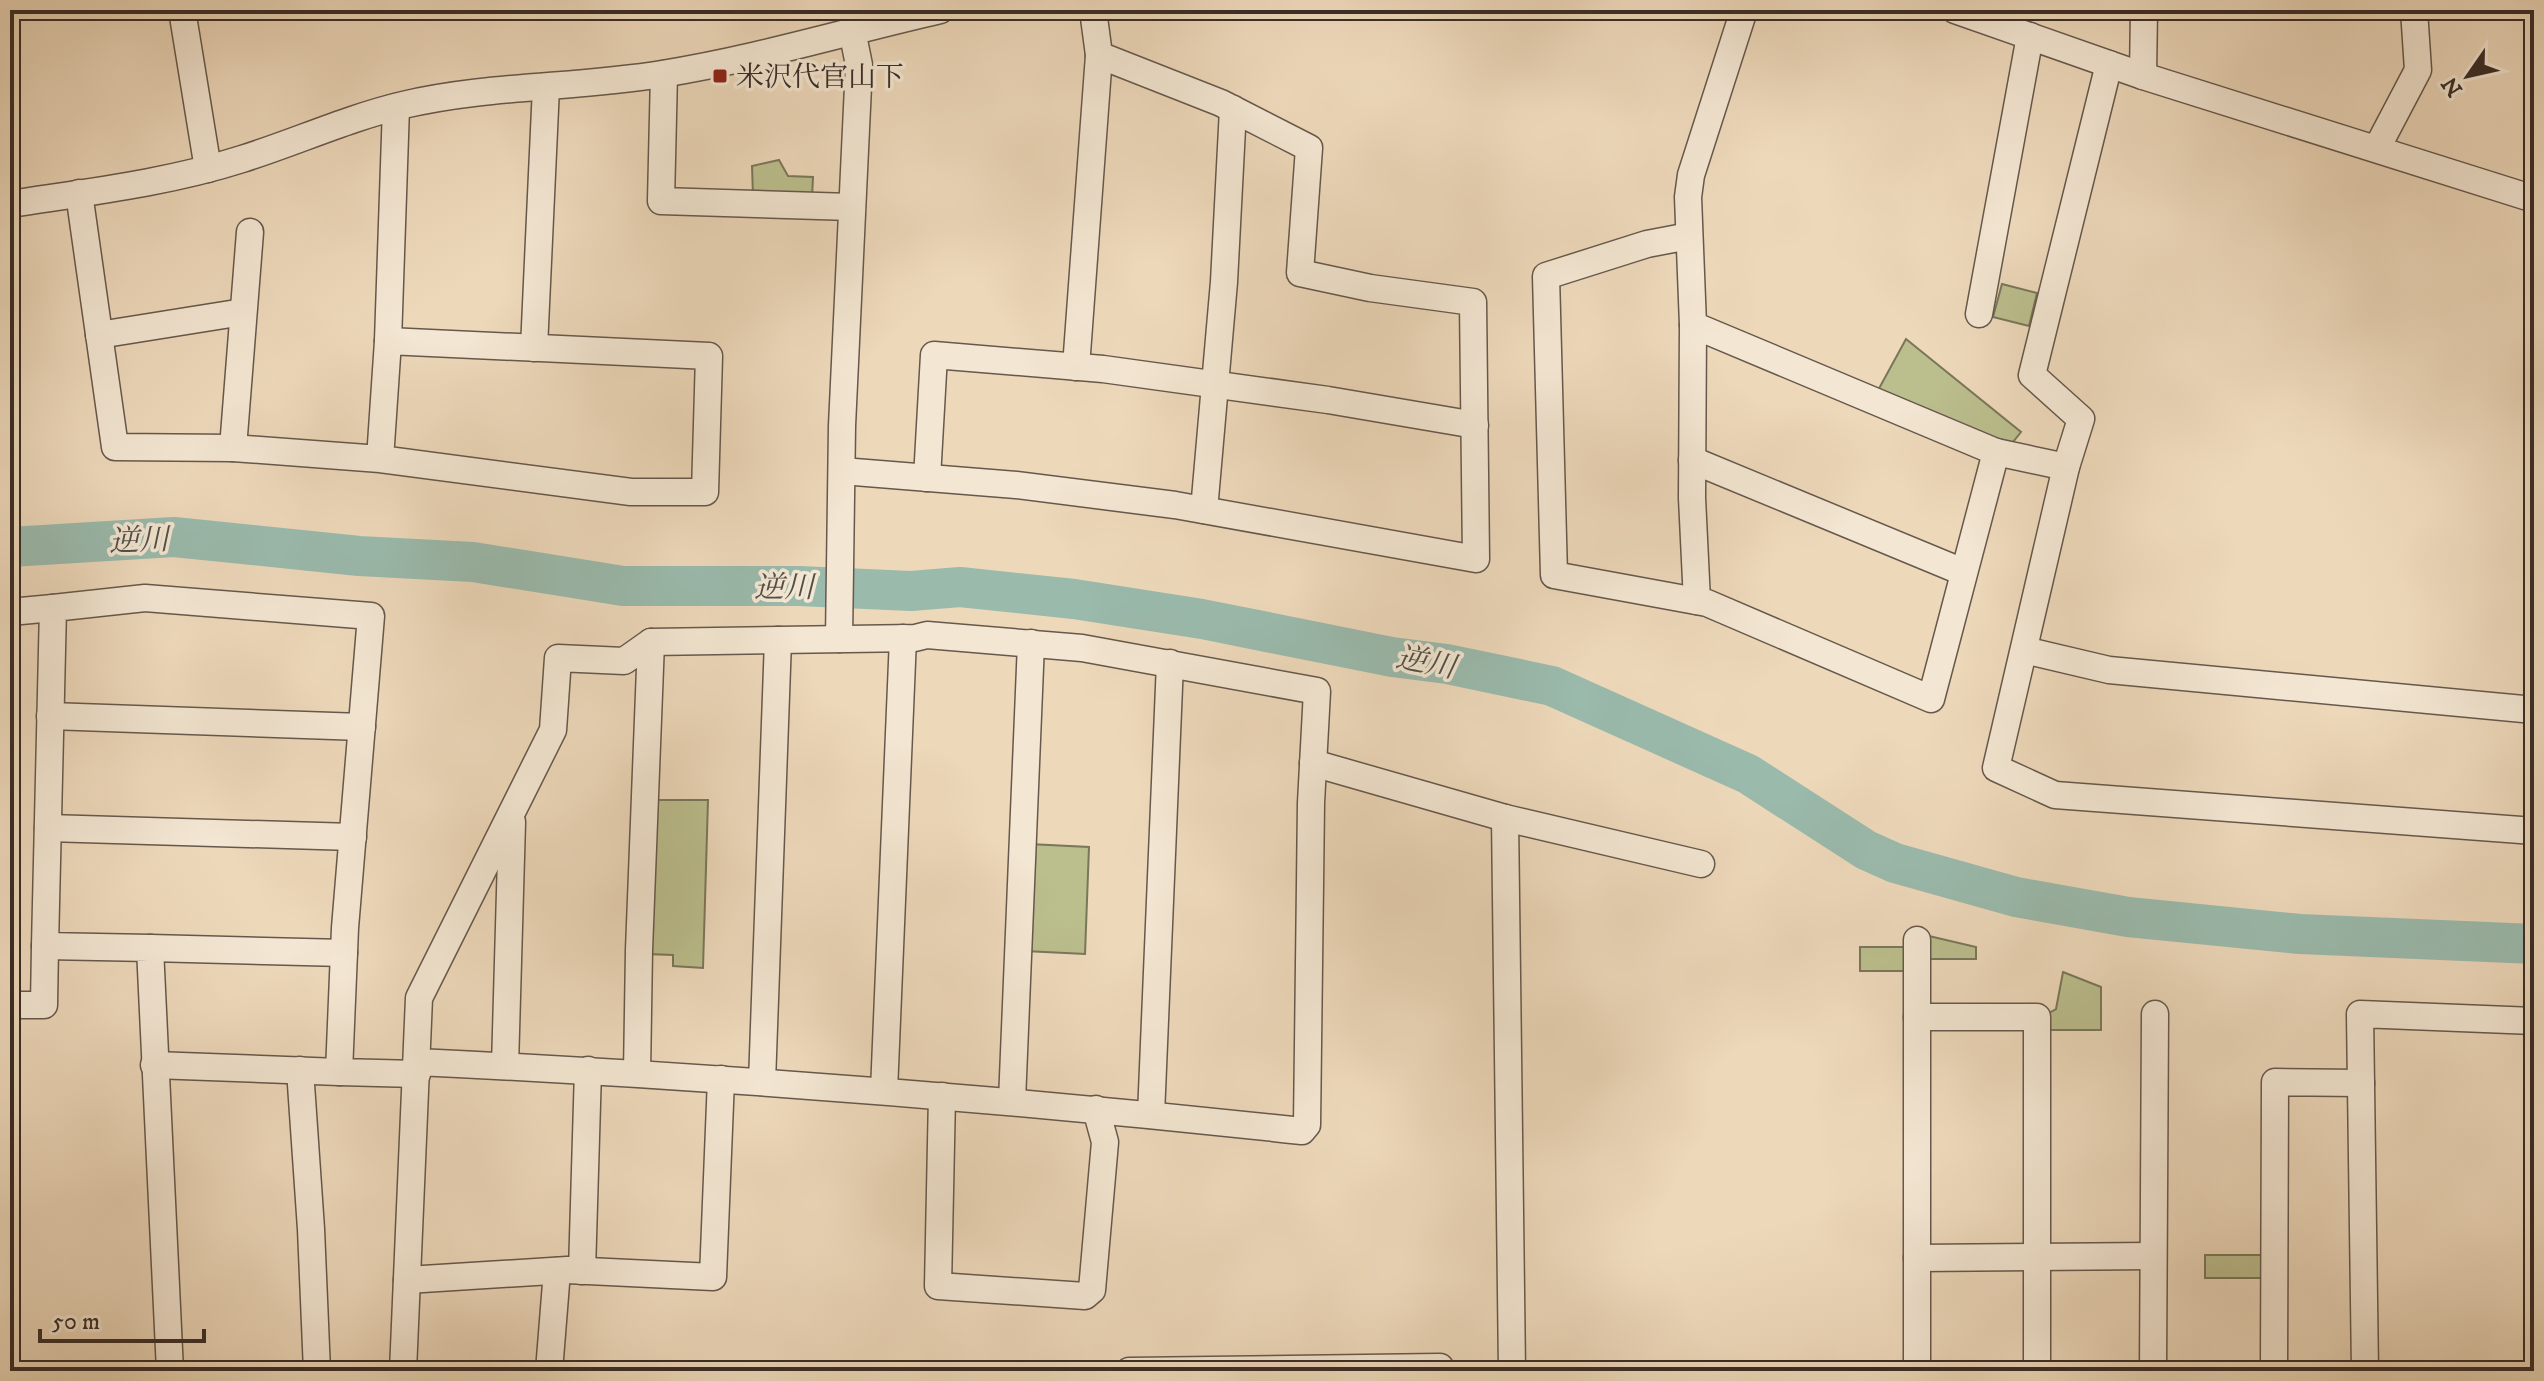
<svg xmlns="http://www.w3.org/2000/svg" width="2544" height="1381" viewBox="0 0 2544 1381" font-family="'IM FELL DW Pica','Noto Serif JP',serif">
<style>
.green{fill:#bbbe8d;stroke:#7a765a;stroke-width:2}
.lines{fill:none;stroke-linecap:round;stroke-linejoin:round}
.river{stroke:#9abaac;stroke-width:40}
.minor-casing{stroke:#66584c;stroke-width:29}
.minor{stroke:#f3e6d2;stroke-width:26}
.poi-dot{fill:#8f2418;stroke:#f3e6d2;stroke-width:3}
.labels{text-anchor:middle;stroke-width:7;stroke-linejoin:round;paint-order:stroke}
.poi-label{font-size:28px;fill:#392d27;stroke:#f3e6d2;text-anchor:start}
.water-label{font-size:30px;font-style:italic;fill:#515048;stroke:#f3e6d2}
</style>
<rect width="100%" height="100%" fill="#edd8ba"/>
<filter id="stains"><feTurbulence type="fractalNoise" baseFrequency=".0025" numOctaves="4"/><feColorMatrix values="0 0 0 0 .2 0 0 0 0 .09 0 0 0 0 .02 0 0 0 .5 -.17"/></filter>
<radialGradient id="worn" r=".72"><stop offset=".6" stop-color="#630" stop-opacity="0"/><stop offset="1" stop-color="#630" stop-opacity=".3"/></radialGradient>
<g class="green">
<polygon points="779,160 788,176 813,177 812,198 753,196 752,166"/>
<polygon points="2002,284 2037,293 2029,326 1993,317"/>
<polygon points="1906,339 2021,432 2009,447 1876,394"/>
<polygon points="652,800 708,800 703,968 673,966 673,955 647,954"/>
<polygon points="1029,844 1089,847 1085,954 1025,951"/>
<polygon points="1929,936 1976,947 1976,959 1928,959"/>
<rect x="1860" y="947" width="46" height="24"/>
<polygon points="2063,972 2101,987 2101,1030 2050,1030 2049,1013 2056,1009"/>
<polygon points="2205,1255 2265,1255 2264,1278 2205,1278"/>
</g>
<g class="lines">
<polyline class="river" points="10,547 174,537 359,556 473,562 623,586 799,586 911,591 960,587 1074,599 1202,619 1392,657 1447,664 1552,686 1748,774 1866,850 1895,863 2016,897 2128,917 2300,934 2534,944"/>
<defs>
<g id="minor">
<polyline points="182,10 208,169"/>
<polyline points="1955,10 2143,76 2534,199"/>
<polyline points="2109,64 2032,375 2081,419 2066,467 1996,768 2055,795 2534,831"/>
<polyline points="664,74 661,201 851,207"/>
<polyline points="2143,76 2144,10"/>
<polyline points="2377,148 2418,70 2414,10"/>
<polyline points="79,193 115,447 233,448 380,459 631,492 705,492 709,356 388,341 380,459"/>
<path d="M10,204C88,192 167,183 242,159C296,142 348,118 403,105C488,85 576,88 662,74C756,59 848,31 940,10"/>
<polyline points="1689,236 1647,244 1546,276 1554,575 1707,603 1931,699 1996,452 1693,325 1688,197 1691,175 1744,10"/>
<polyline points="1979,314 2030,36"/>
<polyline points="1693,325 1692,498 1697,601"/>
<polyline points="99,335 243,312"/>
<polyline points="388,341 396,107"/>
<polyline points="534,348 546,87"/>
<polyline points="1076,367 1099,55"/>
<polyline points="233,448 250,232"/>
<polyline points="1996,452 2066,467"/>
<polyline points="1692,460 1963,572"/>
<polyline points="842,471 1016,485 1175,505 1476,559 1473,302 1370,288 1300,273 1309,148 1221,103 1099,55 1093,10"/>
<polyline points="927,478 934,355 1103,369 1328,400 1475,425"/>
<polyline points="1204,510 1224,282 1233,109"/>
<polyline points="10,612 53,608"/>
<polyline points="839,639 842,426 859,65 852,30"/>
<polyline points="2024,650 2109,670 2534,710"/>
<polyline points="50,716 362,727"/>
<polyline points="1313,763 1505,818 1701,864"/>
<polyline points="1505,818 1512,1371"/>
<polyline points="48,828 353,837"/>
<polyline points="150,948 344,953"/>
<polyline points="10,1005 44,1005 45,946"/>
<polyline points="1917,1017 2037,1017 2037,1371"/>
<polyline points="154,1065 339,1072"/>
<polyline points="505,1066 512,822"/>
<polyline points="300,1070 311,1229 317,1371"/>
<polyline points="637,1073 639,950 651,642"/>
<polyline points="762,1082 778,640"/>
<polyline points="884,1091 903,638"/>
<polyline points="942,1096 938,1286 1085,1296 1092,1290 1105,1142 1096,1109"/>
<polyline points="1012,1101 1031,643"/>
<polyline points="1151,1115 1170,663"/>
<polyline points="1917,1258 2153,1256"/>
<polyline points="582,1271 588,1070"/>
<polyline points="407,1280 567,1270 713,1277 721,1079"/>
<polyline points="170,1371 150,948 45,946 53,608 145,598 371,616 345,928 339,1072 417,1074"/>
<path d="M403,1371L419,998L553,730L558,658L624,661L651,642L915,638L927,635L1082,648L1317,691L1311,803L1307,1125L1302,1131C1008,1099 713,1076 417,1062"/>
<polyline points="549,1371 557,1271"/>
<polyline points="1129,1371 1440,1367 1440,1371"/>
<polyline points="1917,1371 1917,940"/>
<polyline points="2153,1371 2155,1014"/>
<polyline points="2274,1371 2275,1082 2361,1083"/>
<polyline points="2365,1371 2360,1014 2534,1021"/>
</g>
</defs>
<use href="#minor" class="minor-casing"/>
<use href="#minor" class="minor"/>
</g>
<rect class="poi-dot" x="712" y="68" width="16" height="16" rx="4"/>
<g class="labels">
<g class="poi-label">
<text x="736" y="86">米沢代官山下</text>
</g>
<g class="water-label">
<text transform="translate(139 540) rotate(-2)" y="10">逆川</text>
<text x="784" y="597">逆川</text>
<text transform="translate(1426 662) rotate(11)" y="10">逆川</text>
</g>
</g>
<rect width="2544" height="1381" fill="none" stroke="#edd8ba" stroke-width="40"/>
<rect x="12" y="12" width="2520" height="1357" fill="none" stroke="#392d27" stroke-width="4"/>
<rect x="20" y="20" width="2504" height="1341" fill="none" stroke="#392d27" stroke-width="2"/>
<g transform="translate(2468 76) rotate(236)" stroke="#f3e6d2" stroke-width="6" paint-order="stroke">
<path d="M0-6L14 30L0 20L-14 30Z" fill="#392d27"/>
<text y="-12" font-size="22" font-weight="bold" text-anchor="middle" fill="#392d27">N</text>
</g>
<path d="M40 1329v12h164v-12" fill="none" stroke="#392d27" stroke-width="4"/>
<text x="52" y="1329" font-size="24" fill="#392d27" stroke="#f3e6d2" stroke-width="6" paint-order="stroke">50 m</text>
<rect width="100%" height="100%" filter="url(#stains)"/>
<rect width="100%" height="100%" fill="url(#worn)"/>
</svg>
